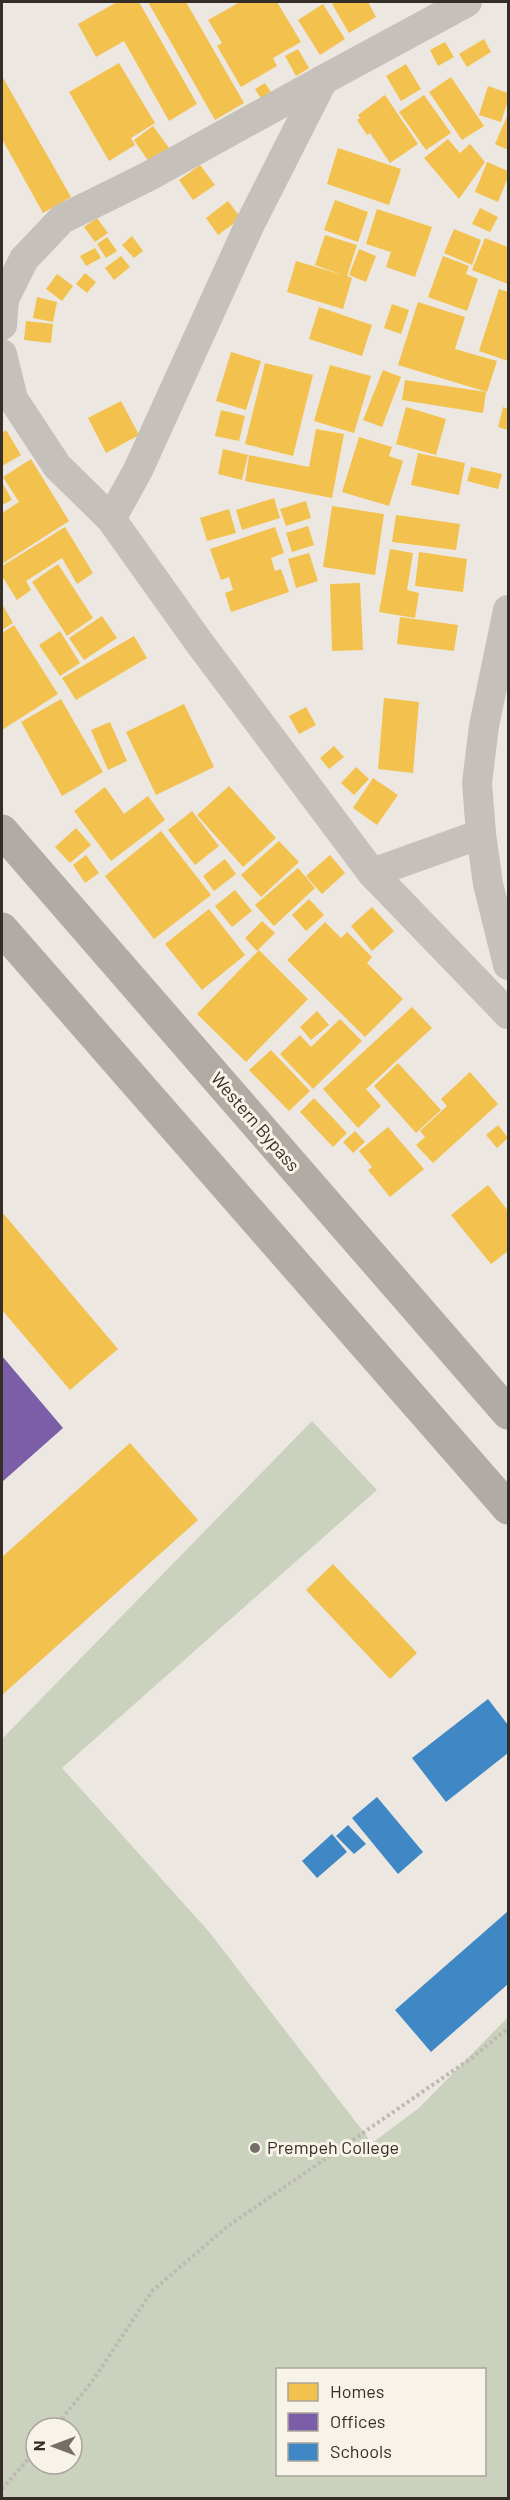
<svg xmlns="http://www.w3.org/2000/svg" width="510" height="2500" viewBox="0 0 510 2500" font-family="Barlow,sans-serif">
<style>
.green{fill:#cad1bc;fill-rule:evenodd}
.homes{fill:#f2c14e}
.offices{fill:#7b5ea7}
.schools{fill:#3f88c5}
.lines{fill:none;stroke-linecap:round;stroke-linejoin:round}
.path{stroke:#beb9b2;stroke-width:4;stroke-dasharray:3 3;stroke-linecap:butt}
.minor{stroke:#c5c0ba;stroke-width:30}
.trunk{stroke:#b0aba4;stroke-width:33}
.poi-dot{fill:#756f69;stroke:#f8f3e8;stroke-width:2}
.labels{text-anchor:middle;stroke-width:6;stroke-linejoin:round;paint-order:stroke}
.street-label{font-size:18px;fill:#352e28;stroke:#f8f3e8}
.poi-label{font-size:18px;fill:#352e28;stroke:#f8f3e8;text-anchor:start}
</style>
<rect width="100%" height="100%" fill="#ece8e1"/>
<path class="green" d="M312,1421L377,1490L62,1768L210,1933L372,2143L419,2108L508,2017V2498H2V1739ZM278,2370H484V2474H278ZM36,2428H72V2464H36Z"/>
<g class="homes">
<polygon points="117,2 139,2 197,104 169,121 124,41 96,57 78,24"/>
<polygon points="148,2 186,2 244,103 215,120"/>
<polygon points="240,2 277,2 301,42 273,58 277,66 241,87 217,46 222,43 208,20"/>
<polygon points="336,2 368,2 376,17 349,33 332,4"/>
<polygon points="323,4 345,39 320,55 298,20"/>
<polygon points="484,39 491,52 467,67 459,54"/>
<polygon points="445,42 454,57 438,66 430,50"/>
<polygon points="298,49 309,68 296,76 285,56"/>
<polygon points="119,63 155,123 131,138 135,145 109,161 69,92"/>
<polygon points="406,64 421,89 401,101 386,76"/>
<polygon points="2,76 71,197 43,213 2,139"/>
<polygon points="451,77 484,126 462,140 429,92"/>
<polygon points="265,83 272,94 262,100 255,89"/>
<polygon points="488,86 508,93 508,100 501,122 479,115"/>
<polygon points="385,95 418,144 390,163 370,133 367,135 357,120 360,118 358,115"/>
<polygon points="424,95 451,133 426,150 399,112"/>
<polygon points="508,114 508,150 495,144"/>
<polygon points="153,126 169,148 149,162 134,140"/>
<polygon points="448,139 460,153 470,144 485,162 459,199 424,158"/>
<polygon points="338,148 401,169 389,205 327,184"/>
<polygon points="487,162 508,171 508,177 498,202 475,192"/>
<polygon points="200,165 215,185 193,200 179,180"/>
<polygon points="335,200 368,212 358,242 324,230"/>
<polygon points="228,201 241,218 218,235 206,218"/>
<polygon points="480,208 498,217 490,232 472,224"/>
<polygon points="377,209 432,227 415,277 386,267 391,252 366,244"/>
<polygon points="97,218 108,233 95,242 84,227"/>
<polygon points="454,229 481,240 472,265 444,253"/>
<polygon points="325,235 357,245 347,276 352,278 343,309 287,292 296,261 343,275 315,265"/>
<polygon points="132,236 143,251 134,258 122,245"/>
<polygon points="107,237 117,251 106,258 97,244"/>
<polygon points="485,238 508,247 508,284 472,270"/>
<polygon points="95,248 101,258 86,266 80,256"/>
<polygon points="359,249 376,256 366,282 349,275"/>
<polygon points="121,256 130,267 114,280 105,268"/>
<polygon points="443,256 469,266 466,274 478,279 467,311 428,297"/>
<polygon points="85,273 96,282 87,293 76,284"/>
<polygon points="57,274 73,286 62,301 46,289"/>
<polygon points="499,289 508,292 508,361 479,351"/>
<polygon points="37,297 57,302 53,322 33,318"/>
<polygon points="418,302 465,317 455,349 497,361 487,392 398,365"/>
<polygon points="392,304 409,310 401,334 384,328"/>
<polygon points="319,307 372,325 362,356 309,339"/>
<polygon points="26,321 53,324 51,343 24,340"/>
<polygon points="231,352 261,361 246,410 216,401"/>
<polygon points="265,363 313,375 293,456 245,444"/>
<polygon points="330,365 371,376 354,433 314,421"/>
<polygon points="383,370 401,377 382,427 363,420"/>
<polygon points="405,380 486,392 483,413 402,400"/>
<polygon points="121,401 139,435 106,453 88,418"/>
<polygon points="406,407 446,419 436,455 396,444"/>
<polygon points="503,407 508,409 508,430 498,427"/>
<polygon points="221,410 245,416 239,441 215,436"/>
<polygon points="316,429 344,434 332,498 245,481 249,455 309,467"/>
<polygon points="6,430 21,455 2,466 2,433"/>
<polygon points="359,437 392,447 389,456 403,461 389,506 342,492"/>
<polygon points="223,449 248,455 242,480 218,474"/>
<polygon points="418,453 465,463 459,495 411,485"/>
<polygon points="31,459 69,521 2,564 2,513 19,502 3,477"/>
<polygon points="471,467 502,474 498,489 467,481"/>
<polygon points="2,482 12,500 2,505"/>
<polygon points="274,498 280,518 242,530 236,510"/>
<polygon points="306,501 311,518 286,526 280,509"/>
<polygon points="332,506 384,514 375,575 323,567"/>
<polygon points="229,509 236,533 207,541 200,518"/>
<polygon points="396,515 460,524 456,550 392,542"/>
<polygon points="308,526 314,545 292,552 286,533"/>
<polygon points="65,527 93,573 77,584 62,558 26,581 31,590 17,600 2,576 2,566"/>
<polygon points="275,527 284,553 271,558 275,571 281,569 289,592 231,612 225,593 233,590 229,577 221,580 210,549"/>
<polygon points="390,549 413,553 407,590 419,593 415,618 379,612"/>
<polygon points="419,552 467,559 463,592 415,586"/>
<polygon points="309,553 318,581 296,588 288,559"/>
<polygon points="58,564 93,618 67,636 32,582"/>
<polygon points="360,583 363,650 332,651 330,584"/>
<polygon points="2,604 13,623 2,630"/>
<polygon points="102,616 117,638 84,660 69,638"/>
<polygon points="400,617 458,625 454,651 397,644"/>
<polygon points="14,625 58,694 2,730 2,633"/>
<polygon points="60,631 80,663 60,676 39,645"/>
<polygon points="134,636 147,658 76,700 62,678"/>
<polygon points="384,698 419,702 413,773 378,769"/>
<polygon points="61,699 103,772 62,796 21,722"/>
<polygon points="184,704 214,767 156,795 126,732"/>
<polygon points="306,707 316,725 299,734 289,716"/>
<polygon points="110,722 127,761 108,770 91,730"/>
<polygon points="334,746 344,757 329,769 320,758"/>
<polygon points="356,767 369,779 354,795 341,783"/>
<polygon points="373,778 398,795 377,825 353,808"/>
<polygon points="229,786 276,838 243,867 197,815"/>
<polygon points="105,787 124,814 148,796 165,820 111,861 74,811"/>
<polygon points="192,811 219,846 195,865 168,830"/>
<polygon points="76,828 91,845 70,863 55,847"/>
<polygon points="161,831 211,895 154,939 105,876"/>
<polygon points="279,841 299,862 261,897 241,875"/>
<polygon points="86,855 99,873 85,883 73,865"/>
<polygon points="330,855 345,873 322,894 306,876"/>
<polygon points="225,859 236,874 214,891 203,876"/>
<polygon points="298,868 315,888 274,926 255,905"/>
<polygon points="235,890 252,911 232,927 215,906"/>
<polygon points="309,899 324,915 306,931 292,915"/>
<polygon points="372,907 394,931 372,951 351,926"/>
<polygon points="209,909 245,955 202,990 165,944"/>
<polygon points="262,921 275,933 257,951 245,938"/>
<polygon points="325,922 341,938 347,932 372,957 367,963 403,999 365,1037 287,960"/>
<polygon points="259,950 308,999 246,1062 197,1014"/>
<polygon points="412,1007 432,1028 366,1089 381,1106 358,1128 323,1089"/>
<polygon points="317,1011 329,1025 311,1040 300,1027"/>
<polygon points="340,1019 362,1041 313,1089 280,1054 300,1035 311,1047"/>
<polygon points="271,1050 310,1091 289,1111 249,1070"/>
<polygon points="398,1063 441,1110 416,1133 374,1086"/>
<polygon points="470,1072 498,1104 433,1163 416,1145 425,1137 420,1131 447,1106 441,1099"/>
<polygon points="314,1098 347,1133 333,1147 300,1112"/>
<polygon points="498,1125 508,1138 497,1148 486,1135"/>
<polygon points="388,1127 424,1169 390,1197 368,1170 372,1167 359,1151"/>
<polygon points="355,1131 365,1142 353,1153 343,1142"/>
<polygon points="488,1185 508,1211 508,1251 491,1264 451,1215"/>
<polygon points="2,1212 118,1349 70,1390 2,1310"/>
<polygon points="130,1443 198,1520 2,1695 2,1557"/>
<polygon points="333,1564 417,1653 390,1679 306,1590"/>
</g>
<polygon class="offices" points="2,1356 63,1428 2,1482"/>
<g class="schools">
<polygon points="488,1699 508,1725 508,1753 446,1802 412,1758"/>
<polygon points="377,1797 423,1852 398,1874 352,1818"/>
<polygon points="348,1825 366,1844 354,1854 336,1836"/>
<polygon points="332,1834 347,1852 317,1878 302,1861"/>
<polygon points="507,1912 508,1984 431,2052 395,2010"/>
</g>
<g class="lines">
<g class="path">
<polyline points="54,2428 92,2382 152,2291 228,2226 473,2057 508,2028"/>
<polyline points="2,2489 36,2450"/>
</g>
<g class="minor">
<polyline points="467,2 323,80 249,226 138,470 111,519 198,641 372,873 508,1014"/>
<polyline points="2,325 4,299 24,259 62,219 149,176 323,80"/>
<polyline points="2,354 13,399 57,466 111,519"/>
<polyline points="508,610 484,726 477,783 481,834 488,884 508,965"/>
<polyline points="372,873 481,834"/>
</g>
<g class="trunk">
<polyline points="2,831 508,1413"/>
<polyline points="2,929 508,1508"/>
</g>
</g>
<circle class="poi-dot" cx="255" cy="2148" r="6"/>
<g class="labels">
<g class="street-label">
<text transform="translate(255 1122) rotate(49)" y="6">Western Bypass</text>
</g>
<g class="poi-label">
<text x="267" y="2154">Prempeh College</text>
</g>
</g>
<rect width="510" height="2500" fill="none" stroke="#352e28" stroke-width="6"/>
<rect x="276" y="2368" width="210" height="108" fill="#f8f3e8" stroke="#aaa49b" stroke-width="1.5"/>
<rect x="288" y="2383" width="30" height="18" fill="#f2c14e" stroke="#aaa49b" stroke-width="1.5"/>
<text x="330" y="2398" font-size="18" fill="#352e28">Homes</text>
<rect x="288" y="2413" width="30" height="18" fill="#7b5ea7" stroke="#aaa49b" stroke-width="1.5"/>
<text x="330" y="2428" font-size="18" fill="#352e28">Offices</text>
<rect x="288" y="2443" width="30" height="18" fill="#3f88c5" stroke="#aaa49b" stroke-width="1.5"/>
<text x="330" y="2458" font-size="18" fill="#352e28">Schools</text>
<g transform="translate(54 2446) rotate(270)"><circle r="28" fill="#f8f3e8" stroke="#aaa49b" stroke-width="1.5"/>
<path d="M0-4.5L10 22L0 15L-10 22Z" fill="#756f69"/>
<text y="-9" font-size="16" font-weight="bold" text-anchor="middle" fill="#352e28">N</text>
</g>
</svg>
